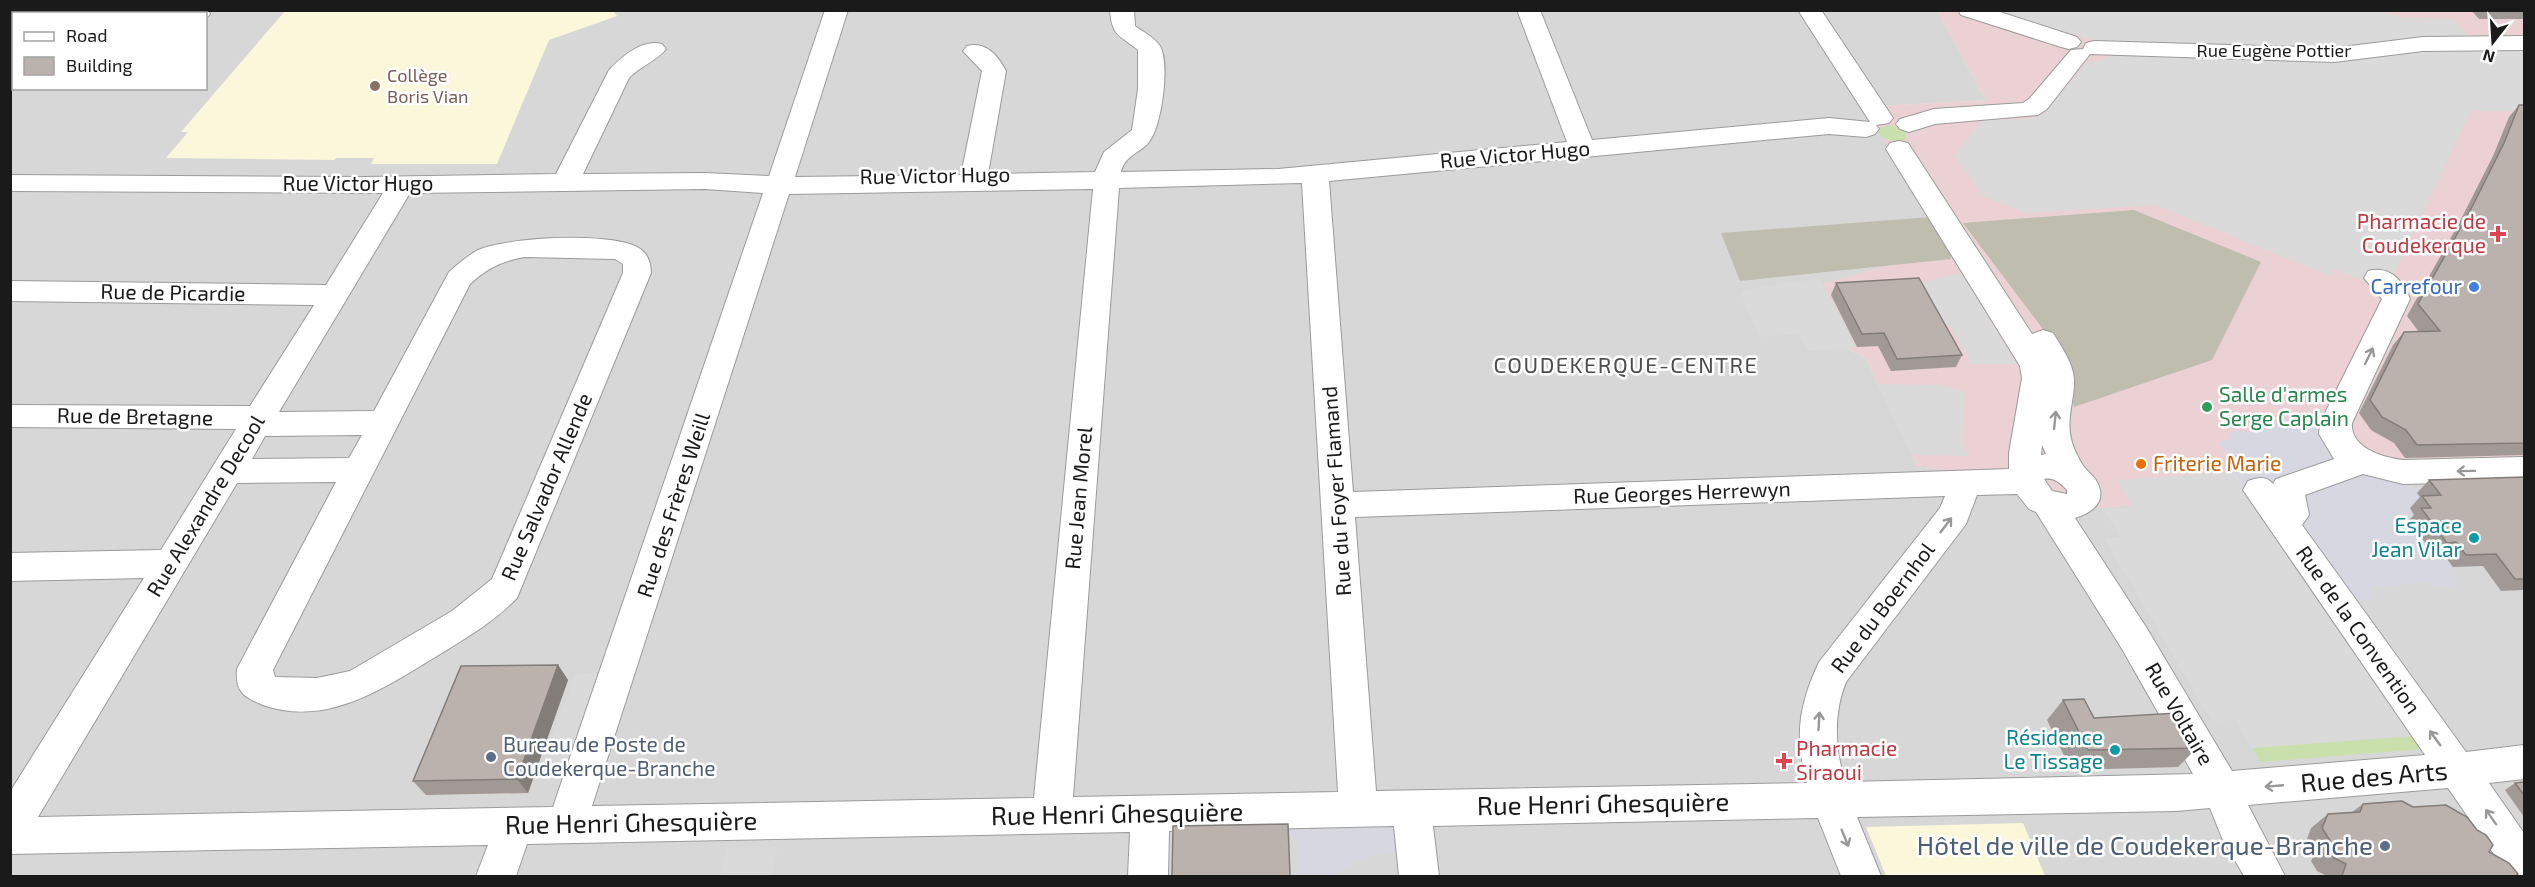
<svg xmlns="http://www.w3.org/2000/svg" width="2535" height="887" viewBox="0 0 2535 887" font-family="'Exo 2',sans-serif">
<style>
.residential{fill:#d8d7d8;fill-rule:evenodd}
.commercial{fill:#ebd1d3}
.education{fill:#faf7da}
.construction{fill:#bebdae}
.grass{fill:#cae0ac}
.parking{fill:#dadada}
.plaza{fill:#d6d7e0}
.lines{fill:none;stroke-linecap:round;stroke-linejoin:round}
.minor-casing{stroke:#9b9b9b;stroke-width:2}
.minor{fill:#fff;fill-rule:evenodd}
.wall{fill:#a19996}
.shaded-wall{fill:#837d7a}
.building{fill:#bbb2ae;stroke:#837d7a;stroke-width:1.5}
.oneway{stroke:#989898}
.education-dot{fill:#8d6e63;stroke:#fff;stroke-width:2}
.health-dot{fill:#e0444e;stroke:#fff;stroke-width:2}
.shop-dot{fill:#3f7fe0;stroke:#fff;stroke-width:2}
.leisure-dot{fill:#2e9e5b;stroke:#fff;stroke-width:2}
.food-dot{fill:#e8710a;stroke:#fff;stroke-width:2}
.culture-dot{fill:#0f9aa8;stroke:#fff;stroke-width:2}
.service-dot{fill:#5c6f8a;stroke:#fff;stroke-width:2}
.labels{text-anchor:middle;stroke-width:5;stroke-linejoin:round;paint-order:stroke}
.far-street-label{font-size:18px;fill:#1a1a1a;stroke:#fff}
.far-education-label{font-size:18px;fill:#785e54;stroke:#fff;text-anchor:start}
.street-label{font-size:21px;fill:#1a1a1a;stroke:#fff}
.health-label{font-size:21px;fill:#be3a42;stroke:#fff;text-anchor:end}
.shop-label{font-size:21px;fill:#366cbe;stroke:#fff;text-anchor:end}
.leisure-label{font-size:21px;fill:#27864d;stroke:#fff;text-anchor:start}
.food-label{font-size:21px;fill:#c56008;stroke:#fff;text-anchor:start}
.culture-label{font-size:21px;fill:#0d838f;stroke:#fff;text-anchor:end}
.service-label{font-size:21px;fill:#4e5e75;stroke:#fff;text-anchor:start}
.neighbourhood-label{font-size:22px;letter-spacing:1.5px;fill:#4d4d4d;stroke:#fff}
.near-street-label{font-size:26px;fill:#1a1a1a;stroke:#fff}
.near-service-label{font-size:26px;fill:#4e5e75;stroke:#fff;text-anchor:end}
</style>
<rect width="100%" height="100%" fill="#ebe7e1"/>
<path class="residential" d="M10,11H1937L1986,100L1866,107L1950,249L1813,330L1866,359L1917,466L1978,475L2046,513L2524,469V876H11ZM14,14H206V88H14Z"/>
<polygon class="commercial" points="1937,11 2524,11 2524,469 2046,513 1978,475 1917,466 1866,359 1813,330 1798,290 1950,249 1865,107 1986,100"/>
<g class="education">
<polygon points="612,10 617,16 549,40 497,164 371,164 374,158 336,158 334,160 166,158 188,132 181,132 285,11"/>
<polygon points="2023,823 2045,876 1886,876 1866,827"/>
</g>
<g class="construction">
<polygon points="2134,210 2261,262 2212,360 2074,407 2064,357 1963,223"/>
<polygon points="1931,217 1950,249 1951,259 1740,281 1721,233"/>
</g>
<g class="grass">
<path d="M1892,125L1905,131L1906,139C1896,144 1884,141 1878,132L1879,128Z"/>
<polygon points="2418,736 2435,748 2260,762 2252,748"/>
</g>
<g class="parking">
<polygon points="2379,10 2398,17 2452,19 2468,35 2412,38 2327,50 2101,42 1990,11"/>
<polygon points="2422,50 2524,51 2524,111 2471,111 2386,289 2333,269 2330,276 2156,205 2025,213 1984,196 1954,156 1982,120 2030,119 2044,114 2088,61 2098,61 2107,58 2111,53 2336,62"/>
<polygon points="1961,273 2017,364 1971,364 1950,325 1936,325 1912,285"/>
<polygon points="1820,278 1857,347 1807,351 1798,334 1759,337 1740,291"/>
<polygon points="1878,384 1945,385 1965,393 1962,443 1968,456 1912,455"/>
<polygon points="2236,472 2419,735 2252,748 2235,720 2212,721 2104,538 2120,537 2104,509 2133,507 2117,480"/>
<polygon points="605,673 569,779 537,779 575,674"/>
<polygon points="777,847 771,876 720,876 727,848"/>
</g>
<g class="plaza">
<polygon points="2303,414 2321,421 2409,482 2428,508 2410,509 2418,520 2409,521 2434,555 2443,554 2453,567 2458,585 2434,587 2430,582 2372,587 2368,600 2327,603 2231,466 2235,465 2219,443 2231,438 2229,433 2238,430 2247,433"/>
<polygon points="1401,821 1403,853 1369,855 1331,876 1298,876 1297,837 1288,837 1288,822"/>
</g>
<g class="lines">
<defs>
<g id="minor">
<polygon points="185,10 208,10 210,14 206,19 206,14 186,14"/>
<path d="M825,10H848L795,177L961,175L982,71L963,51L967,46C985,41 998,55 1006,71L988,174L1095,172L1104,152L1132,130L1138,89V50C1119,34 1112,37 1110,10H1134L1135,26C1143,32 1154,37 1160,46C1170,64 1162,126 1149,142C1139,154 1125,155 1121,172L1278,169L1567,142L1517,10H1540L1592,140L1829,118L1870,122L1798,10H1821L1893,118L1889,123L1876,125L1879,129L1875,134L1866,137L1829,134L1329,181L1353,492L2009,469V453L2022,378L2020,366L1886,149L1890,143L1899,141L1908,143L2032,334L2043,330L2053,333C2061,346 2073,363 2074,379C2075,398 2066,419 2071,438C2072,446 2078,457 2082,464C2087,472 2098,478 2100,490C2103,506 2088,514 2075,518L2146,627L2232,771L2425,755L2243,490L2248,481C2256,478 2266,475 2273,484L2276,479L2334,459L2319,434L2320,423L2382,299L2364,278L2368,271C2389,265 2403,280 2410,299L2352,423C2350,448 2382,457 2403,460L2524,457V481L2403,484L2363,474L2305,495L2309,515L2302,525L2466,752L2524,745V779L2489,783L2524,833V876H2509L2448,788L2248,805L2285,876H2244L2222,838L2210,808L2176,811L1857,817L1881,876H1841L1818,818L1433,826L1439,876H1399L1394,826L1169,831L1168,876H1128L1130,832L527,844L516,876H476L488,845L10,854V792L144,578L10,581V553L161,550L236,429L10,427V405L250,406L314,305L10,301V281L326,285L383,193L10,191V175L364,177L556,174L609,70C623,56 642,39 662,44L666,49C659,59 639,67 629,78L583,174L705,173L769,176ZM1302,183L1338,792L1073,797L1119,188ZM705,189L763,193L553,807L38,817L237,483L336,482L237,669C235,691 243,697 263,705C325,727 381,690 432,659C462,640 492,624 517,598L651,273C651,262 647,252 637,247C608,232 508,237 478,250C467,256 458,264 449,272L374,411L279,412L410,193ZM1093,189L1034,798L592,806L789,194ZM525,257L615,259L623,264V273L492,579L452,611L350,671L317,678L275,677L273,670L470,284C487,268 502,261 525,257ZM362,435L349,458L252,459L265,436ZM2042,445L2046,454L2041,455ZM2044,479C2054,477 2060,483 2067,490V494L2052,491ZM2017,494L2029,509L2036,512L2122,649L2193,774L1845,782C1835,749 1833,714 1846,682L1966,524L1977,495ZM1945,496L1940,508L1819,662C1799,705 1794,736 1807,783L1376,791L1355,517Z"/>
<polygon points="1958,10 1994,10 2077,37 2081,42 2077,47 2069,49 2061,47 1961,15"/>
<polygon points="2524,36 2524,50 2423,51 2334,62 2090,54 2047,109 2038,115 1935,124 1909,132 1900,129 1896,124 1900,119 1934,109 2023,103 2029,99 2071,50 2083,49 2086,43 2094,41 2334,48 2423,37"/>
<rect x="10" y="57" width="4" height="14"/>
</g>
</defs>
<use href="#minor" class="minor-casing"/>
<use href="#minor" class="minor"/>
</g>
<g class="wall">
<polygon points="2471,10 2524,10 2524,19 2479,19"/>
<polygon points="2519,105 2524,105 2524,455 2405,458 2394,443 2371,430 2359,413 2393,345 2404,332 2419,332 2407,316 2460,221 2493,156 2509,117"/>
<polygon points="1836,283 1962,355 1956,367 1891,371 1878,346 1857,347 1831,295"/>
<polygon points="2524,477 2524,590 2501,591 2483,566 2453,567 2443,554 2434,555 2409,520 2414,515 2410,508 2420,497 2417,493 2429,480"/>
<polygon points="558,665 568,680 528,793 426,795 413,781"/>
<polygon points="2063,700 2094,718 2197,748 2178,767 2071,770 2047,720"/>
<polygon points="2524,782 2524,817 2505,790 2515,783"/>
<polygon points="2363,804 2489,852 2516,876 2327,876 2317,871 2311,861 2314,855 2306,842 2311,828 2328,814 2352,812"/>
</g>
<g class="shaded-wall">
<polygon points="89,10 101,10 103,14 84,14 83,12"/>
<polygon points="109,10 144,10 146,14 104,14 103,13"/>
<polygon points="10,18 14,22 14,43 10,44"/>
<polygon points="558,665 568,680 528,793 517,779"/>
</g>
<g class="building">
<polygon points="10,10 29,10 27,11 28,14 14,14 13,23 10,18"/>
<polygon points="2519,105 2524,105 2524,443 2417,445 2406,430 2382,417 2370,400 2404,332 2440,331 2418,304 2471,209 2504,143"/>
<polygon points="1919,278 1962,355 1897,359 1884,333 1862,334 1836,283"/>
<polygon points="2524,477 2524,579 2515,579 2496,554 2466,555 2456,542 2447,543 2421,508 2431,508 2422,496 2441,495 2429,480"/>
<polygon points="558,665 517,779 413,781 461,666"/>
<polygon points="2084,699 2094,718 2177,713 2197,748 2088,750 2063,700"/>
<polygon points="2524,782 2524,795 2515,783"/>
<polygon points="2402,801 2413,807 2446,805 2467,817 2477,830 2486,835 2493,845 2489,852 2509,863 2518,874 2516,876 2342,876 2346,864 2334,858 2328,848 2331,842 2322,828 2328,814 2360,812 2363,804"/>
<polygon points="1288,824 1290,876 1172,876 1173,826"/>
</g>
<defs><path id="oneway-shaft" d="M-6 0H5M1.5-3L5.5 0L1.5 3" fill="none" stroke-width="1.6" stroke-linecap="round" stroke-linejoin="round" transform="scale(1.5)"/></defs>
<g class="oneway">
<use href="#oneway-shaft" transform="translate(2369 356) rotate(-64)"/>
<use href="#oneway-shaft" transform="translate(2055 420) rotate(-84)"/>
<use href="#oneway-shaft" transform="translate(2466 471) rotate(179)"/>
<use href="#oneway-shaft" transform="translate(1946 525) rotate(-53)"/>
<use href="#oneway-shaft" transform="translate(1819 721) rotate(-87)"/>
<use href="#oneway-shaft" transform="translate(2435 738) rotate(-126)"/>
<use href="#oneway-shaft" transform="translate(2274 786) rotate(175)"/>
<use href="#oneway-shaft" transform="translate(2491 817) rotate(-125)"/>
<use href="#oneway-shaft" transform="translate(1845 838) rotate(68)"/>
</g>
<circle class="education-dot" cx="375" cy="86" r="6"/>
<g class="health-dot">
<path d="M2495 225h6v6h6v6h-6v6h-6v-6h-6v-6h6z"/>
<path d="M1781 752h6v6h6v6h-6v6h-6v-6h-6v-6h6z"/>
</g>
<circle class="shop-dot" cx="2474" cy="287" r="6"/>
<circle class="leisure-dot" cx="2207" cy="407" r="6"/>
<circle class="food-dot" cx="2141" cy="464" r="6"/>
<g class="culture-dot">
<circle cx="2474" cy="538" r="6"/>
<circle cx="2115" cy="750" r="6"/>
</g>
<g class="service-dot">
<circle cx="491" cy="757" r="6"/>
<circle cx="2385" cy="846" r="6"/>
</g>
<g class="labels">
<g class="far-street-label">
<text x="2274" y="57">Rue Eugène Pottier</text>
</g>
<g class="far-education-label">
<text x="387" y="82">Collège<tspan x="387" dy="21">Boris Vian</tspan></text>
</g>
<g class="street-label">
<text transform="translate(1515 155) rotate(-5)" y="7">Rue Victor Hugo</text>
<text transform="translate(935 176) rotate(-1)" y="7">Rue Victor Hugo</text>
<text x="358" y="191">Rue Victor Hugo</text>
<text transform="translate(173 293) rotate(1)" y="7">Rue de Picardie</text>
<text transform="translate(135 417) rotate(1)" y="7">Rue de Bretagne</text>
<text transform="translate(547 487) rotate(-67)" y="7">Rue Salvador Allende</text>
<text transform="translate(1337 491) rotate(-94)" y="7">Rue du Foyer Flamand</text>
<text transform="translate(1682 493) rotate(-2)" y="7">Rue Georges Herrewyn</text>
<text transform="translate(1079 498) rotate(-85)" y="7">Rue Jean Morel</text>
<text transform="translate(674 505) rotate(-72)" y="7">Rue des Frères Weill</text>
<text transform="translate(206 506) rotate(-59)" y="7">Rue Alexandre Decool</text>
<text transform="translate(1883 608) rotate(-53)" y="7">Rue du Boernhol</text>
<text transform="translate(2358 630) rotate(55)" y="7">Rue de la Convention</text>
<text transform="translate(2179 714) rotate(60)" y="7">Rue Voltaire</text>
</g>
<g class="health-label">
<text x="2486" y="229">Pharmacie de<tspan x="2486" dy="24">Coudekerque</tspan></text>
<text x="1796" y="756" text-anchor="start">Pharmacie<tspan x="1796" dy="24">Siraoui</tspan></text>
</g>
<g class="shop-label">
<text x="2462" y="294">Carrefour</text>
</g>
<g class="leisure-label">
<text x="2219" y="402">Salle d'armes<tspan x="2219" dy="24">Serge Caplain</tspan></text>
</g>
<g class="food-label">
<text x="2153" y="471">Friterie Marie</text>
</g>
<g class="culture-label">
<text x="2462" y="533">Espace<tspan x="2462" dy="24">Jean Vilar</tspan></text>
<text x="2103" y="745">Résidence<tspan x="2103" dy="24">Le Tissage</tspan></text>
</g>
<g class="service-label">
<text x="503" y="752">Bureau de Poste de<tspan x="503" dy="24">Coudekerque-Branche</tspan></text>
</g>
<g class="neighbourhood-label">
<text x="1626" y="373">COUDEKERQUE-CENTRE</text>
</g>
<g class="near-street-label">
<text transform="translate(2374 777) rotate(-5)" y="9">Rue des Arts</text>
<text transform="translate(1603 804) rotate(-1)" y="9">Rue Henri Ghesquière</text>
<text transform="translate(1117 814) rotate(-1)" y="9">Rue Henri Ghesquière</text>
<text transform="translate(631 823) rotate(-1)" y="9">Rue Henri Ghesquière</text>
</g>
<g class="near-service-label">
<text x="2373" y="855">Hôtel de ville de Coudekerque-Branche</text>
</g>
</g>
<rect width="2535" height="887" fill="none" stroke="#1a1a1a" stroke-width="24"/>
<rect x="12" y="12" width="195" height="78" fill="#ffffff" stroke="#a3a3a3" stroke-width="1.5"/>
<rect x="24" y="32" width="30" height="9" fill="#ffffff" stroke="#a3a3a3" stroke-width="1.5"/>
<text x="66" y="42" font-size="18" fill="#1a1a1a">Road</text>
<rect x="24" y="57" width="30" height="18" fill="#bbb2ae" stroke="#a3a3a3" stroke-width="1.5"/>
<text x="66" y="72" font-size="18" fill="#1a1a1a">Building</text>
<g transform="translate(2493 42) rotate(197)" stroke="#ffffff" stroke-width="4.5" paint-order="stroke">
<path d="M0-4.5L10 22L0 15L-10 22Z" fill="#1a1a1a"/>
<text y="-9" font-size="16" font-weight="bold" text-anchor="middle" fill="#1a1a1a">N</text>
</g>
</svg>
